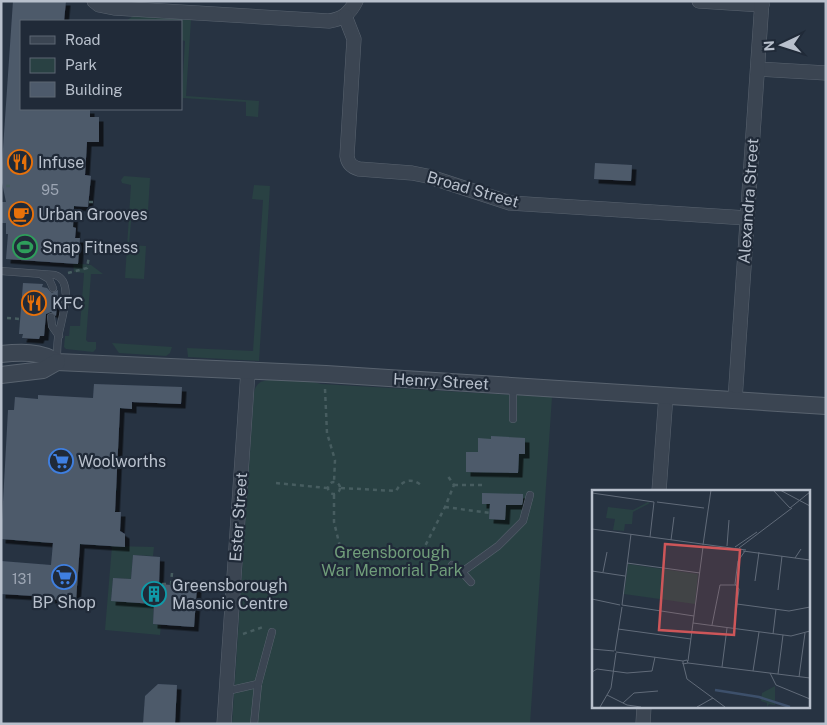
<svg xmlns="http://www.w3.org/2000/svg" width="827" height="725" viewBox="0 0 827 725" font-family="'Public Sans',sans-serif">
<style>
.green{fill:#294143}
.building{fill:#4d5a6b;filter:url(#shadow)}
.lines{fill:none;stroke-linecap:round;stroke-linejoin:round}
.service-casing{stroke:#59636f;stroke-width:8}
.minor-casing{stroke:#59636f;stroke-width:15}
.tertiary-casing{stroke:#59636f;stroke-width:18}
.path{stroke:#475d60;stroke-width:2.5;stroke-dasharray:4 4;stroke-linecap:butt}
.service{stroke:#3b4552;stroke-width:7}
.minor{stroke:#3b4552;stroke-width:14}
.tertiary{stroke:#3b4552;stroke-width:16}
.labels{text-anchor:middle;stroke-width:4.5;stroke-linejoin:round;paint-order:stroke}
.number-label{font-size:14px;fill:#9da6b4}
.poi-label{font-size:16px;fill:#b8c0cc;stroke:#202a38;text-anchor:start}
.street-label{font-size:16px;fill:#b8c0cc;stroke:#202a38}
.park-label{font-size:16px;fill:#709d7a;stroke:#202a38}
.inset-river{fill:none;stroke:#3d506b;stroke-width:2.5}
.inset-road{fill:none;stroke:#616b79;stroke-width:1}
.view{fill:#cd5659;fill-opacity:0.15;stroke:#cd5659;stroke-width:2.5}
.inset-edge{fill:none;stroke:#b8c0cc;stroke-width:2.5}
</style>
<defs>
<filter id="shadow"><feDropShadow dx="4.5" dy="4.5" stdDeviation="0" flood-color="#0009"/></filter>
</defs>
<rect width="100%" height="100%" fill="#273342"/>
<g class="green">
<polygon points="133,16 191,20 186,96 259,101 258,117 246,116 246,102 183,98 181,108 185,41 181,40 181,21 126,21"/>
<polygon points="124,176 150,178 148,211 132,210 129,245 146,246 144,279 125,278 131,185 122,183 121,180"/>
<polygon points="254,185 270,186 259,361 188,357 187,348 253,351 263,200 252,199"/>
<polygon points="73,263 91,265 103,274 91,274 86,340 88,342 96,342 96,349 93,352 66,349 64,347 65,336 69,336 70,326 80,326 84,273 74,272"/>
<polygon points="112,343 172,347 170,353 166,356 119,353"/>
<path d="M282,379L310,381L321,384L552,397L530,724H232L254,392C258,377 269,381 282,379Z"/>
<polygon points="112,546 154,547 153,556 133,555 131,579 113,578 111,600 154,604 153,624 161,625 160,635 105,630"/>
</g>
<g class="building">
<polygon points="13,1 66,1 64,21 21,21 21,109 90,109 90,117 99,117 99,142 87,142 85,175 91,176 88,207 74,206 73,227 76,228 75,238 80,238 78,264 6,259 8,234 6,234 6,223 2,223 2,202 6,202 1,178"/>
<polygon points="595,163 632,165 631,181 594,179"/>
<polygon points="23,283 43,284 42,287 47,288 52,293 58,290 56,316 51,312 46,314 44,336 40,336 39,339 22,338 23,334 19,334"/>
<polygon points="94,384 182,387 181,404 132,402 132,409 120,408 115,512 121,512 120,531 125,534 125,547 80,544 76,601 50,599 51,597 1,594 1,561 51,565 53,543 1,539 8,410 14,410 15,397 38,399 38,395 93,398"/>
<polygon points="491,436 525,438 525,454 519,454 518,473 466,472 466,452 478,452 478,438 491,439"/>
<polygon points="482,493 523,494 523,501 522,505 506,505 505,520 489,519 490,504 482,504"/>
<polygon points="133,555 160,557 159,584 197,587 194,627 153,624 154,604 111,601 113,578 131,579"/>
<polygon points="158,684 177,685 175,724 143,724 145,696"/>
</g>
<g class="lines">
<defs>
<g id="service">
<path d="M1,271L55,275C76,281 60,323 58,338C57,346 57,354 57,362"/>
<polyline points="42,275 49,279 53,288"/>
<polyline points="51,317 52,326 59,336"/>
<polyline points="513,419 513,386"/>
<polyline points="452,565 462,572 471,582"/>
<polyline points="462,572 498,546 523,521 530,495"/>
<polyline points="227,691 258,684"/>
<polyline points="254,724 258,684 272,632"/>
</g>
<g id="minor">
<path d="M94,1L99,5L114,8L329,21C343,19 350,13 356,1"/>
<polyline points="699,1 762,5"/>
<path d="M345,16L354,39L347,156C348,164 352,167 359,169L412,173L427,176L510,203L747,218"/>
<polyline points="758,69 826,73"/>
<polyline points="735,400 762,1"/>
<polyline points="659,491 666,395"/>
<polyline points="224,724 248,371"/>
<polyline points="643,724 644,706"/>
</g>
<g id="tertiary">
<path d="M1,354C20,352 41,351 57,362L326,374L826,406"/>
<polyline points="1,375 43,370 57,362"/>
</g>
</defs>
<use href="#service" class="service-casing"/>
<use href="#minor" class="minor-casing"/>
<use href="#tertiary" class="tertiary-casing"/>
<g class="path">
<polyline points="6,186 10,186"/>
<polyline points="89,202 93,202"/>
<polyline points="68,273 87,268 89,256"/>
<polyline points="7,318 20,319"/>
<polyline points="325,389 327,433 335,460 334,482"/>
<circle cx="334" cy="488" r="6"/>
<polyline points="276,483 327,488"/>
<polyline points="454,485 482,485"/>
<path d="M341,488L396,491C402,480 412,477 422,486"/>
<polyline points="334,495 334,522 341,551"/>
<polyline points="445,507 490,513"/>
<polyline points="422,552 445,507 454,485 447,475"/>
<polyline points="172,573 171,584 220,586"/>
<polyline points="162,584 171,584"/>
<polyline points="243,634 263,627"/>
</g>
<use href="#service" class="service"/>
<use href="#minor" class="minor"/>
<use href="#tertiary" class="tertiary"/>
</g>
<defs>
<symbol id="restaurant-ring" viewBox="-11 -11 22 22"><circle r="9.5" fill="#202a38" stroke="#e8710a" stroke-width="1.5"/><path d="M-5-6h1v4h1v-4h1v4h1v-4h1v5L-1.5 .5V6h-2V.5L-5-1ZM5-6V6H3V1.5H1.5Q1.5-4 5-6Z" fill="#e8710a"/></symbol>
<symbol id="cafe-ring" viewBox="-11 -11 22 22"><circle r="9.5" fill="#202a38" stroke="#e8710a" stroke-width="1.5"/><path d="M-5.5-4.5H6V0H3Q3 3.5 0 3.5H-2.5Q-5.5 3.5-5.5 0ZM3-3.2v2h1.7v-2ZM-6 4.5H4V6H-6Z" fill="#e8710a"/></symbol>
<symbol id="stadium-ring" viewBox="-11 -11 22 22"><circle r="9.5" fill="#202a38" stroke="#2e9e5b" stroke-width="1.5"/><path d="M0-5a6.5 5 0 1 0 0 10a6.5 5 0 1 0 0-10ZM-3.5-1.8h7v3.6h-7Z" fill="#2e9e5b"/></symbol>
<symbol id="supermarket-ring" viewBox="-11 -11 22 22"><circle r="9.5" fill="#202a38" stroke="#3f7fe0" stroke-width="1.5"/><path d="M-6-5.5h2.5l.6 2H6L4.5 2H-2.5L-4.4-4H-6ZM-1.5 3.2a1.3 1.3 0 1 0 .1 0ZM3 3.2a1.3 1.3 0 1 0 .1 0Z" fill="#3f7fe0"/></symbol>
<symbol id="building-ring" viewBox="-11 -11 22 22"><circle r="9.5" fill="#202a38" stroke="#0f9aa8" stroke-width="1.5"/><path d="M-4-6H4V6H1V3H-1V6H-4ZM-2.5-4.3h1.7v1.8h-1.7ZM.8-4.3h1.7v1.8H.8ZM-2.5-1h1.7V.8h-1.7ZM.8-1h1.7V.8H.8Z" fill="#0f9aa8"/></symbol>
</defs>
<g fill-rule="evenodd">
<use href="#restaurant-ring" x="6" y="148" width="28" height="28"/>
<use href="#cafe-ring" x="7" y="200" width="28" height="28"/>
<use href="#stadium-ring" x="11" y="233" width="28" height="28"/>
<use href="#restaurant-ring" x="20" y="289" width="28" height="28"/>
<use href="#supermarket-ring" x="47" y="447" width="28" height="28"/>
<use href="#supermarket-ring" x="50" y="563" width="28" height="28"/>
<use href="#building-ring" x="140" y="580" width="28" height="28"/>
</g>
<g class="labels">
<g class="number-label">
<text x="50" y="195">95</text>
<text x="22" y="584">131</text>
</g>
<g class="poi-label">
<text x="38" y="168">Infuse</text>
<text x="38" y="220">Urban Grooves</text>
<text x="42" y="253">Snap Fitness</text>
<text x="52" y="309">KFC</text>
<text x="78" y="467">Woolworths</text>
<text x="172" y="591">Greensborough<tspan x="172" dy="18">Masonic Centre</tspan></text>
<text x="64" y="608" text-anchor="middle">BP Shop</text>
</g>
<g class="street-label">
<text transform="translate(473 189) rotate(16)" y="6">Broad Street</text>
<text transform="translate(748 201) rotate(-86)" y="6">Alexandra Street</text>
<text transform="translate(441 381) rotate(3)" y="6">Henry Street</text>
<text transform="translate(238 517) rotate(-86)" y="6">Ester Street</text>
</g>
<g class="park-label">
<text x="392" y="558">Greensborough<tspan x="392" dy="18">War Memorial Park</tspan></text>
</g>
</g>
<g transform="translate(592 490)">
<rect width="218" height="218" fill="#273342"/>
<path d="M56,12L58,13L41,22L40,34H33L32,41L21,40L23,29L14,28L16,17L41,20ZM36,74L106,84L103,114L32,104ZM183,196V215L177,214L175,217V213L169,211L170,203Z" fill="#294143"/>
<path class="inset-river" d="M123,200L167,207L198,217"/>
<path class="inset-road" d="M181,0L198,18L218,2M188,0L218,16M0,3L62,12M65,12L112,18M0,39L154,60M58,47L62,12M79,50L82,27M111,55L119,0M135,56L137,30M143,57L165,42M147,58L200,18M151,61L203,68L209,59M203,68L218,70M35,73L108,83M0,81L33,86M11,82L15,62M163,91L167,62M186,100L190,66M0,109L28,115M145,114L197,121L218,117M30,115L102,126M30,115L39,44M101,133L199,146L218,141M120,135L128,95H144M142,138L147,99L143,94L146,71L153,61M26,139L99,149M181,144L184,119M0,159L22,161M23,161L30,117M24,162L91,171M95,170L96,173L91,174V171ZM96,171L111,57M91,173L95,189L133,217M96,173L218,188M130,177L135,138M161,181L167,142M0,182L5,179L35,183L60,181L63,167M178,183L184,195L218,209M186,184L191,145M207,187L213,143M15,205L35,215L49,217M31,213L42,203L66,201M8,217L19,198L24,163M105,217L121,208"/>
<path class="view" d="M73,54L148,60L142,145L67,140Z"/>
<rect width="218" height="218" class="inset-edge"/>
</g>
<rect width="827" height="725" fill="none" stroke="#b8c0cc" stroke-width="5"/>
<rect x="20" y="20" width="162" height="90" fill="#202a38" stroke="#5d6673"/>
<rect x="30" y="36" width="25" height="8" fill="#3b4552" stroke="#5d6673"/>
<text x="65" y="45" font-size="15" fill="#b8c0cc">Road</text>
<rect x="30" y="58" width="25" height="15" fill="#294143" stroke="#5d6673"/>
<text x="65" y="70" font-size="15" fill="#b8c0cc">Park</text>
<rect x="30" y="82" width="25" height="15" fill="#4d5a6b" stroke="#5d6673"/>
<text x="65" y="95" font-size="15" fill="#b8c0cc">Building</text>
<g transform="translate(782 45) rotate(266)" stroke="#202a38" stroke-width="4" paint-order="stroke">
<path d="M0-4L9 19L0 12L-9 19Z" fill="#b8c0cc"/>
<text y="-8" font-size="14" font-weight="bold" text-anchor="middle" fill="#b8c0cc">N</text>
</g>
</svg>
